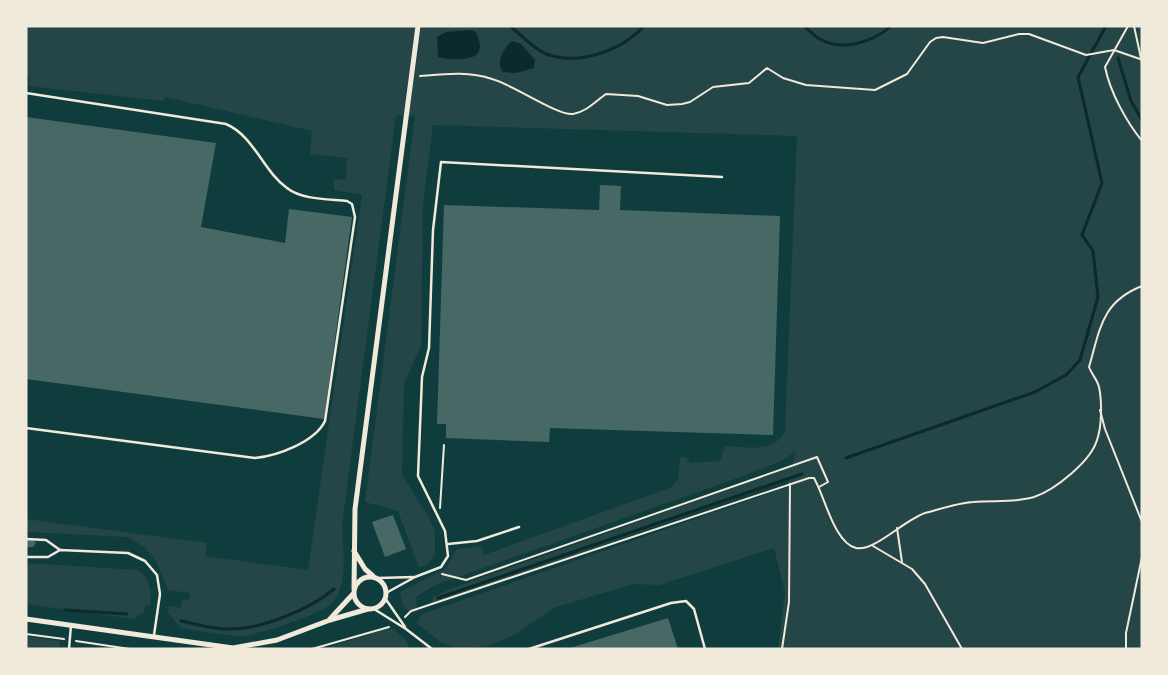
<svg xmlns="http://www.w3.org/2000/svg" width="1168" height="675" viewBox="0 0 1168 675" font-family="'PT Sans Narrow',sans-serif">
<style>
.green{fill:#244646}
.water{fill:#0a2a2b}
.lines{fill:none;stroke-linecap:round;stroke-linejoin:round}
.stream{stroke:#0a2a2b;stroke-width:3}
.building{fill:#486865}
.path{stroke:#f1e9da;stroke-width:2}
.service{stroke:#f1e9da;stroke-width:2.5}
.minor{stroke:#f1e9da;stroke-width:5}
</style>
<rect width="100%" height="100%" fill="#0f3d3e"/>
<g class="green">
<path d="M26,26H1142V649H778L785,593L774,548L659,585L634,584L556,607L512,636L486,646L461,649L442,643L416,623L422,614L787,487L788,481L758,491L429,605L434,597L450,589L792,467L796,451L783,460L743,476L435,585L416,597L417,611L413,614C404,608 401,603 400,592L445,569L457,549L481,546L484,555L672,487L678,479L680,457H686L690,463L720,461L725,446C747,447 774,454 785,431L797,136L433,125L423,203L421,345L404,384L402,475L430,519L435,532V554L428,564L419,568L398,511L365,502L415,116L396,115L342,524C343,547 348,580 335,600C328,613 255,636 239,636C220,635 200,631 181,628L168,613L169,606L181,608L182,599L189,600L190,593L168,590C157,562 156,553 128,537L26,532V519L207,543L205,556L308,570L362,195L334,190V179L346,180L347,158L310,154L312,131L165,97L164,101L29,86L30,79L26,78Z"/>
<path d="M26,563L138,570C150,580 153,590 150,605H146L144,612L134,619L26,604Z"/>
<polygon points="393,629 406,640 409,646 407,649 324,649 382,630"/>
<polygon points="26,636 60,641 59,649 26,649"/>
</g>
<g class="water">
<path d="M471,30L476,32C485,52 478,59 458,59C451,59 445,59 438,57L437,37L446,32Z"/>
<path d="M512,41L521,44L535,60L534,68L516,73L503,72C495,63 504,47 512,41Z"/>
</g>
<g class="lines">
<g class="stream">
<path d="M510,26C520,34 532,47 544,53C577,67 621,51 644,26"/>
<path d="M804,26C809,30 814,36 820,39C842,52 873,42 891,26"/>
<polyline points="1118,58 1131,101 1142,120"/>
<polyline points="846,458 1035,392 1066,375 1080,360 1098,297 1093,251 1082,235 1102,183 1078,77 1106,26"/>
<polyline points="438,598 802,474"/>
<polyline points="65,610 127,614"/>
<path d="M181,621C196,624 212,629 227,629C260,630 309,610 334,589"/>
</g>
</g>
<g class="building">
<polygon points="26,117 216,143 201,227 285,243 289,209 352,217 324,419 26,379"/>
<polygon points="600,185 621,186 620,210 780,216 773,435 550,428 549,442 446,438 446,424 437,424 444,205 599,210"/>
<polygon points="393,515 406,549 385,557 372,522"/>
<polygon points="26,540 33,540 36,543 33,547 26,547"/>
<polygon points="668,618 678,649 570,649 570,648"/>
</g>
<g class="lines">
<g class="path">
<path d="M1128,26L1105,67C1110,92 1126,121 1142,141"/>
<polyline points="1134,26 1142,63"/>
<path d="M420,76C445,74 468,71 492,79C512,84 558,116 573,114C586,112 596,101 606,94L638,96L667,105L682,104L690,102L713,87L749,83L767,68L783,78L806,85L875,90L907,74L930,42L936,38L943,37L983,43L1019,34H1029L1086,55L1114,50L1140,59"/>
<polyline points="1100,410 1105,429 1142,522"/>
<polyline points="440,508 444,445"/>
<polyline points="897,528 902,562"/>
<polyline points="873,546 912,569 925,584 962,649"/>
<polyline points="442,574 466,580 817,457 828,482 819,487"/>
<path d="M405,617L411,611L809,478H814L816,482C825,499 835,543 856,548C874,552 904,520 925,513C940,509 958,503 973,502C993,500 1014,503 1034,497C1055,490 1091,461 1097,440C1102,426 1102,401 1099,387C1097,379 1092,375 1089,367C1100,330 1101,302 1142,286"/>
<polyline points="26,634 64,639"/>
<polyline points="76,641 130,649"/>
<polyline points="312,649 389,627"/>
<polyline points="782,649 789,602 790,484"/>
<polyline points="1126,649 1126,633 1142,557"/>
</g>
<g class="service">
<path d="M26,93L226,124C254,136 263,171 287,188C302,200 329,199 347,201L352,204L355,217L325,421C315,442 277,456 255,458L26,428"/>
<polyline points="26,539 46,540 60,550"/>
<polyline points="448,544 477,541 519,527"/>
<polyline points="26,557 48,557 60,550 128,553 145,561 157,575 160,594 154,635"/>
<polyline points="378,578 414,577"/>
<polyline points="386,593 415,577 441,567 448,556 445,531 418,476 422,377 429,348 433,230 441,162 722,177"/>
<polyline points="385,598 405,627"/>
<polyline points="374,609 406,629 432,649"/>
<polyline points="69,649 71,625"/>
<polyline points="529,649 671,603 686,601 694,609 705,649"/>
</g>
<g class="minor">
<polyline points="354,551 365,569 373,576"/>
<circle cx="370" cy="593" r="16"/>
<polyline points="354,589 355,509 418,26"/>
<polyline points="26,619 233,648 277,640 330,620 368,609"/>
<polyline points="330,619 353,594"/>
</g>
</g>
<rect width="1168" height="675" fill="none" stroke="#f1e9da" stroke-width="55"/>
</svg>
